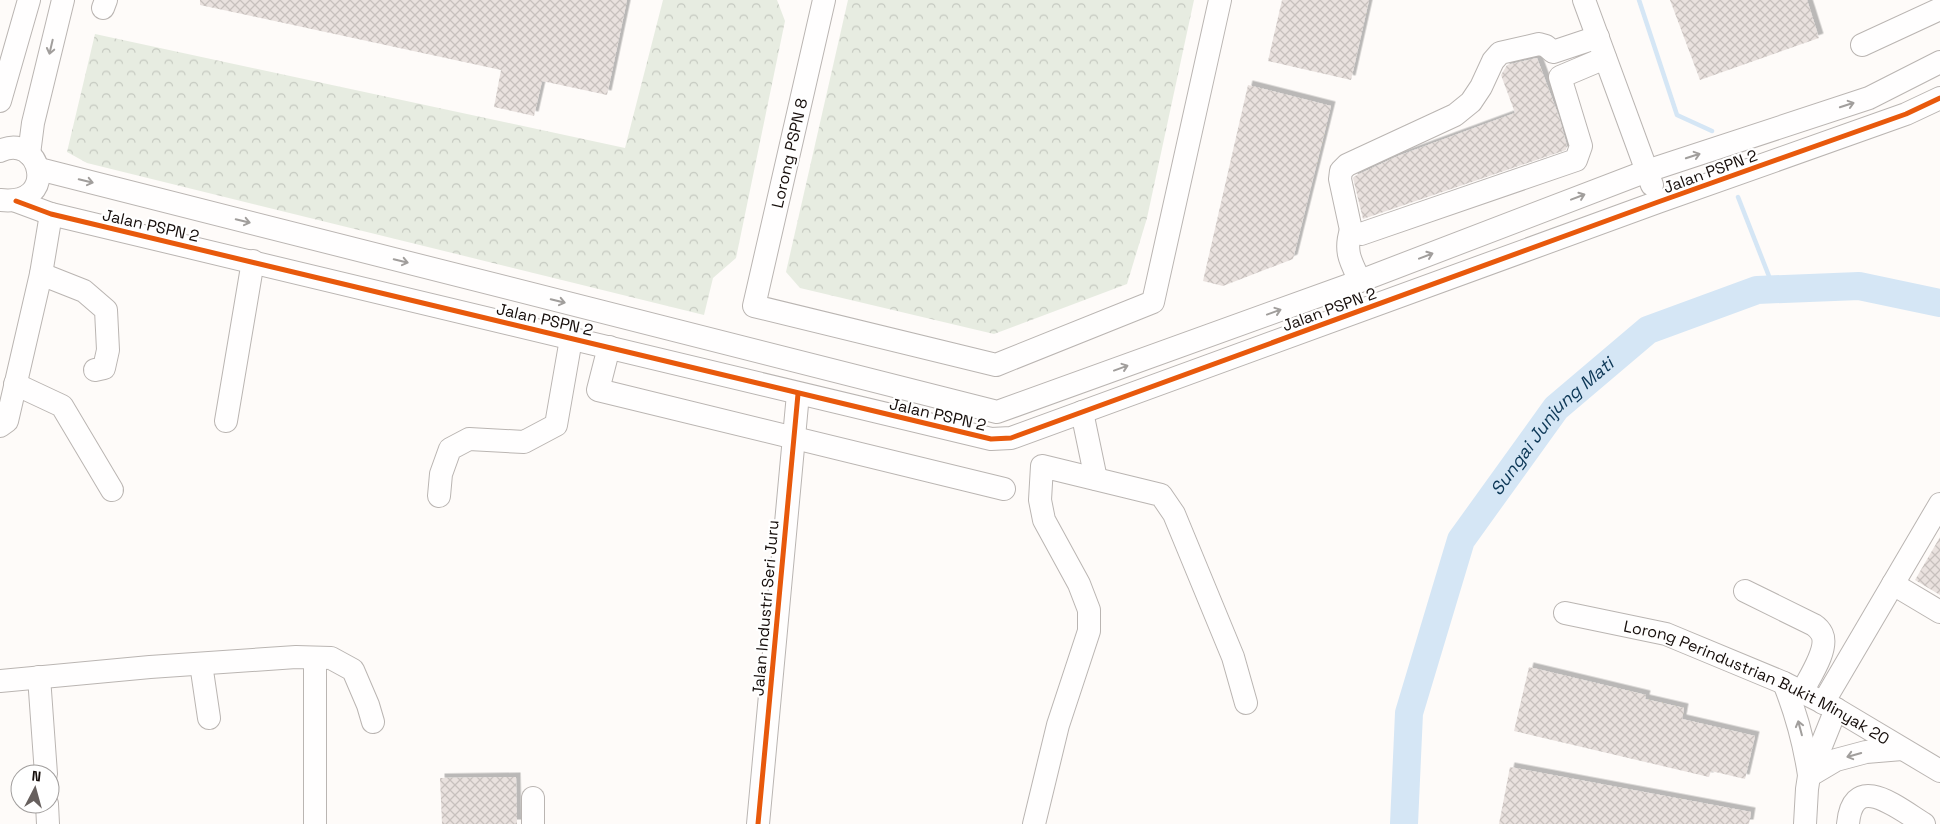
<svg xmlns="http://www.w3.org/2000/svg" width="1940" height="824" viewBox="0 0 1940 824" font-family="'Space Grotesk',sans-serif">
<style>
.forest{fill:url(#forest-crowns)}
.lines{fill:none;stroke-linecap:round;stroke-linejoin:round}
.stream{stroke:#d5e6f5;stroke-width:4.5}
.river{stroke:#d5e6f5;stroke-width:28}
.building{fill:url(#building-cross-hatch);filter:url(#shadow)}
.minor-casing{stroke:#bab5b2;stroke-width:24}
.minor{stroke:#fffefe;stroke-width:22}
.cycleway-casing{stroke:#fff;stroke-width:8}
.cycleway{stroke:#e8590c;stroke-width:5}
.oneway{stroke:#a19e9c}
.labels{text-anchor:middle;stroke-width:4.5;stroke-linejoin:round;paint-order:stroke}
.street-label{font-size:16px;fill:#150d0a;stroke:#fff}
.water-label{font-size:18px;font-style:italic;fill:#0c3756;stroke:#fff}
</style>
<defs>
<pattern id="forest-crowns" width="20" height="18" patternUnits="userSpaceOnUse" patternTransform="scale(1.25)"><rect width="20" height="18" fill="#e7ece1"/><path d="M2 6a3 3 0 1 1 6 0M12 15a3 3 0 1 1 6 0" fill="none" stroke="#c5c9c0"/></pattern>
<pattern id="building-cross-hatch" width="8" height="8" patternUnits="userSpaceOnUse" patternTransform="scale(1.25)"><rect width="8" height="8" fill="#e9e1de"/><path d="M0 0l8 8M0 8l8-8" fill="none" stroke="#c7c0bd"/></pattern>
<filter id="shadow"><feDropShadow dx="4.5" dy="-4.5" stdDeviation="0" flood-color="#0004"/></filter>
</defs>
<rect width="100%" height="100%" fill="#fefbf9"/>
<g class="forest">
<polygon points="663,0 777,0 785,21 736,258 713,278 704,315 87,163 67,152 95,34 625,148"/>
<polygon points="848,0 1194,0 1147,218 1127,284 994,334 800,288 786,272"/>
</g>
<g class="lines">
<g class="stream">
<polyline points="1639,0 1677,115 1712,131"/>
<polyline points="1738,197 1774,289"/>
</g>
<path class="river" id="s1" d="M1404,824L1409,713L1461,540L1556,408L1648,330L1757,290L1859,286L1940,303"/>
</g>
<g class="building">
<polygon points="200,0 627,0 607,95 542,81 534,116 494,107 501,70 200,5"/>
<polygon points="1282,0 1369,0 1351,80 1268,61"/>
<polygon points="1670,0 1807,0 1819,38 1700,80"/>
<polygon points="1537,58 1559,117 1567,146 1566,150 1363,219 1353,178 1355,176 1398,156 1515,113 1501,75 1507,65"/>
<polygon points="1248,85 1331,106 1293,259 1223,286 1203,281"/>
<polygon points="1940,537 1940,595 1915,580"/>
<polygon points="1529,667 1646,695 1645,699 1684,708 1682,719 1755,736 1745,779 1711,771 1709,777 1514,731"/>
<polygon points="1510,767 1751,812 1749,824 1499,824"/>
<polygon points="516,777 517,824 442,824 440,778"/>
</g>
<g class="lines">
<defs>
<g id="minor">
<polyline points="824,0 754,306 996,365 1153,302 1220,0"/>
<polyline points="1584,0 1652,185"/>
<polyline points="103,8 106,0"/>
<polyline points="1598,37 1553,52 1546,46 1539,44 1500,53 1493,61 1481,87 1471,102 1455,115 1347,165 1341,171 1340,179 1351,230 1355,233 1361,234 1576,160 1581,146 1560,77 1605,58"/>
<polyline points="1862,45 1940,9"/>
<polyline points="0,101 29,0"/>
<path d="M0,151C40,131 61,207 0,200"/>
<polyline points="29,154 33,123 63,0"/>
<polyline points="39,169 997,412 1360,281 1647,171 1869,98 1940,62"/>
<polyline points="16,201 51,214 991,439 1011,438 1658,202 1906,114 1940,98"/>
<path d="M1351,230C1344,252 1351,262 1360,281"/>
<polyline points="41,274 84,291 106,310 108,350 104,368 95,370"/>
<polyline points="609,347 598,390 1004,489"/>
<polyline points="15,384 62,406 112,490"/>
<polyline points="1082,412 1096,479"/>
<polyline points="226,421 253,261"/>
<polyline points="0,426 7,421 41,274 51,214"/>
<polyline points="439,496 441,474 450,449 469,439 524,442 556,425 571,339"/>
<polyline points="1893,584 1940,612"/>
<path d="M1745,591L1814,625C1817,627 1820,630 1822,634C1829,649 1809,678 1802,692"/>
<path id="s2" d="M1565,613L1666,634L1784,683L1836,709L1940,771"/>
<polyline points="201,664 209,718"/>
<polyline points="39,677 46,774"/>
<polyline points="0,681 150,667 296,657 331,658 353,670 368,705 373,722"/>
<path d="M1784,683C1796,713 1804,742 1809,775"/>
<polyline points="1823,703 1940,504"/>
<polyline points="1809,776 1836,760 1866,752 1902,749"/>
<polyline points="47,804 48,824"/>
<polyline points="315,824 315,658"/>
<polyline points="533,824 533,798"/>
<polyline points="758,824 798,394"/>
<polyline points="1034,824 1058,725 1089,631 1089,610 1079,584 1044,520 1040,500 1042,466 1161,495 1174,514 1233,657 1246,703"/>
<polyline points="1805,824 1807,789 1809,776 1836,709"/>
<path d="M1848,824C1853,770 1898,808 1924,824"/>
</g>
</defs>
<use href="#minor" class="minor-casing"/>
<use href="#minor" class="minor"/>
<defs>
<g id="cycleway">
<polyline points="16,201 51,214 991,439 1011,438 1658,202 1906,114 1940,98"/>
<polyline points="758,824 798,394"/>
</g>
</defs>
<use href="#cycleway" class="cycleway-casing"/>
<use href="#cycleway" class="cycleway"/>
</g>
<defs><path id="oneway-shaft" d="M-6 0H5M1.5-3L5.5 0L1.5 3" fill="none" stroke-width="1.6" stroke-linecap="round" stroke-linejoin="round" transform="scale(1.25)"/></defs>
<g class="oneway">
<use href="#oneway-shaft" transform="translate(51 47) rotate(103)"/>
<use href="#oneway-shaft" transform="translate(1847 105) rotate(-18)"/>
<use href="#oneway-shaft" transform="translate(1693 156) rotate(-18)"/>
<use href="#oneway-shaft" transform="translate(86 181) rotate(14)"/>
<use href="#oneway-shaft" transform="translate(1578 197) rotate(-21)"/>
<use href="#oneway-shaft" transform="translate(243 221) rotate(14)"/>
<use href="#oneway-shaft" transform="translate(1426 256) rotate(-21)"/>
<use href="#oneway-shaft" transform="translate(401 261) rotate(14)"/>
<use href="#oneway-shaft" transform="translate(558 301) rotate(14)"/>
<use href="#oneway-shaft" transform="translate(1274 312) rotate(-20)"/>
<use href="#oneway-shaft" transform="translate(1121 368) rotate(-20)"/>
<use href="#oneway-shaft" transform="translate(1800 728) rotate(-105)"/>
<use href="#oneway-shaft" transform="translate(1854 755) rotate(164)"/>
</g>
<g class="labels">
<g class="street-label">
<text transform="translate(789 153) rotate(-77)" y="6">Lorong PSPN 8</text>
<text transform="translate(1710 171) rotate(-20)" y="6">Jalan PSPN 2</text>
<text transform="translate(151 225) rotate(13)" y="6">Jalan PSPN 2</text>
<text transform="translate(1329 309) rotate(-20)" y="6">Jalan PSPN 2</text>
<text transform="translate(545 319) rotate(13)" y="6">Jalan PSPN 2</text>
<text transform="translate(938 414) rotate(13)" y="6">Jalan PSPN 2</text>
<text transform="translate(765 608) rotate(-85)" y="6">Jalan Industri Seri Juru</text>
<text dy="6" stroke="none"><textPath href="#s2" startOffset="205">Lorong Perindustrian Bukit Minyak 20</textPath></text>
</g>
<g class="water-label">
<text dy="6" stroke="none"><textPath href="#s1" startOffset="438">Sungai Junjung Mati</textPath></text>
</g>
</g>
<g transform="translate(35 789) rotate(6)"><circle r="24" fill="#ffffff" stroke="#a19e9d"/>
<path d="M0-4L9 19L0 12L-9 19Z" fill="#67605e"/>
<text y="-8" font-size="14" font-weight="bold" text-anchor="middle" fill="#150d0a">N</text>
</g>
</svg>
